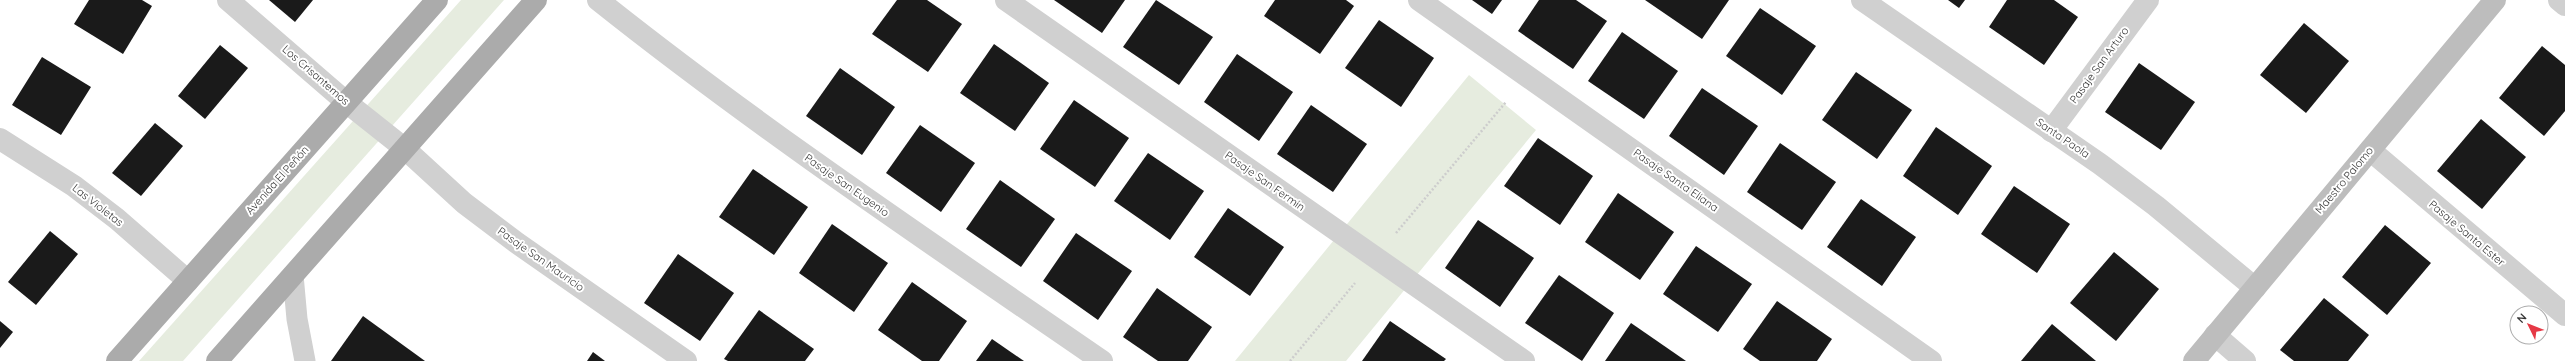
<svg xmlns="http://www.w3.org/2000/svg" width="2565" height="361" viewBox="0 0 2565 361" font-family="Quicksand,sans-serif">
<style>
.green{fill:#e6ecdf}
.building{fill:#1a1a1a}
.lines{fill:none;stroke-linecap:round;stroke-linejoin:round}
.path{stroke:#cdcdcd;stroke-width:2.5;stroke-dasharray:2 2;stroke-linecap:butt}
.lane{stroke:#d0d0d0;stroke-width:21}
.street{stroke:#d0d0d0;stroke-width:22}
.secondary{stroke:#bdbdbd;stroke-width:22}
.primary{stroke:#ababab;stroke-width:22}
.labels{text-anchor:middle;stroke-width:4;stroke-linejoin:round;paint-order:stroke}
.street-label{font-size:11px;fill:#333;stroke:#fff}
</style>
<rect width="100%" height="100%" fill="#fff"/>
<g class="green">
<polygon points="461,0 504,0 183,361 139,361"/>
<polygon points="1469,75 1536,130 1346,361 1235,361"/>
</g>
<g class="building">
<polygon points="89,0 142,0 152,6 123,54 74,24"/>
<polygon points="269,0 313,0 295,22"/>
<polygon points="897,0 927,0 962,24 928,72 872,34"/>
<polygon points="1054,0 1125,0 1102,33"/>
<polygon points="1156,0 1213,37 1179,85 1123,47"/>
<polygon points="1275,0 1346,0 1354,6 1320,54 1264,16"/>
<polygon points="1472,0 1502,0 1492,14"/>
<polygon points="1539,0 1576,0 1607,21 1573,69 1518,31"/>
<polygon points="1645,0 1729,0 1702,39"/>
<polygon points="1948,0 1965,0 1959,8"/>
<polygon points="2007,0 2054,0 2078,17 2044,65 1989,27"/>
<polygon points="1760,8 1816,46 1782,95 1726,56"/>
<polygon points="1379,20 1434,58 1401,107 1345,68"/>
<polygon points="2304,23 2349,61 2306,113 2260,75"/>
<polygon points="1622,32 1678,71 1644,119 1588,81"/>
<polygon points="994,44 1049,83 1015,131 960,93"/>
<polygon points="220,45 248,68 205,119 178,96"/>
<polygon points="2542,46 2565,65 2565,111 2544,136 2499,98"/>
<polygon points="1237,54 1293,92 1259,141 1204,102"/>
<polygon points="42,57 91,87 61,135 12,105"/>
<polygon points="2139,63 2195,102 2161,150 2105,112"/>
<polygon points="840,68 895,107 862,155 806,116"/>
<polygon points="1856,72 1912,110 1877,159 1822,120"/>
<polygon points="1702,88 1758,126 1724,175 1669,136"/>
<polygon points="1074,100 1129,138 1095,187 1040,149"/>
<polygon points="1311,105 1367,144 1333,192 1277,154"/>
<polygon points="2481,119 2526,157 2482,209 2437,171"/>
<polygon points="155,123 183,146 141,196 112,173"/>
<polygon points="920,125 975,163 941,212 886,173"/>
<polygon points="1936,127 1992,166 1958,215 1903,176"/>
<polygon points="1538,138 1593,176 1560,225 1504,186"/>
<polygon points="1780,143 1836,182 1802,230 1747,192"/>
<polygon points="1148,153 1204,191 1170,240 1114,201"/>
<polygon points="753,169 808,207 774,255 719,217"/>
<polygon points="1000,180 1055,219 1021,267 966,229"/>
<polygon points="2014,186 2070,224 2037,273 1981,234"/>
<polygon points="1618,193 1674,232 1640,280 1585,242"/>
<polygon points="1861,199 1916,237 1882,286 1827,247"/>
<polygon points="1228,208 1284,247 1250,296 1194,257"/>
<polygon points="1478,220 1534,258 1500,307 1445,268"/>
<polygon points="832,224 888,263 854,312 799,273"/>
<polygon points="2385,225 2431,263 2387,315 2342,277"/>
<polygon points="50,231 78,254 36,305 8,282"/>
<polygon points="1076,233 1132,271 1098,320 1043,281"/>
<polygon points="1696,246 1752,284 1718,332 1663,294"/>
<polygon points="2114,252 2159,289 2116,341 2070,303"/>
<polygon points="678,254 734,293 700,341 644,303"/>
<polygon points="1559,275 1614,313 1582,361 1525,323"/>
<polygon points="912,282 967,321 939,361 922,361 878,330"/>
<polygon points="1157,288 1212,327 1188,361 1158,361 1123,337"/>
<polygon points="2324,298 2369,335 2348,361 2294,361 2280,350"/>
<polygon points="1777,301 1832,339 1817,361 1760,361 1743,349"/>
<polygon points="759,310 814,349 805,361 728,361 724,359"/>
<polygon points="363,316 425,361 331,361"/>
<polygon points="0,321 13,332 0,348"/>
<polygon points="1390,321 1446,359 1444,361 1362,361"/>
<polygon points="1631,323 1686,361 1605,361"/>
<polygon points="2052,324 2096,361 2021,361"/>
<polygon points="992,339 1024,361 976,361"/>
<polygon points="593,352 605,361 587,361"/>
</g>
<g class="lines">
<g class="path">
<polyline points="1396,233 1506,102"/>
<polyline points="1290,361 1355,283"/>
</g>
<polyline class="lane" points="293,275 297,319 305,361"/>
<g class="street">
<polyline points="228,0 346,102 404,148 464,203 517,243 686,361"/>
<path d="M598,0C760,129 932,244 1102,361"/>
<polyline points="1006,0 1524,361"/>
<polyline points="1419,0 1931,361"/>
<polyline points="1862,0 2100,164 2156,206 2255,288"/>
<polyline points="2559,0 2565,5"/>
<polyline points="2051,131 2148,0"/>
<polyline points="0,139 74,186 117,219 188,281"/>
<polyline points="2370,150 2565,315"/>
<polyline points="2215,335 2245,361"/>
</g>
<polyline class="secondary" points="2194,361 2495,0"/>
<g class="primary">
<polyline points="117,361 437,0"/>
<polyline points="217,361 536,0"/>
</g>
</g>
<g class="labels">
<g class="street-label">
<text transform="translate(2099 65) rotate(-54)" y="4">Pasaje San Arturo</text>
<text transform="translate(316 75) rotate(41)" y="4">Los Crisantemos</text>
<text transform="translate(2063 138) rotate(34)" y="4">Santa Paola</text>
<text transform="translate(277 180) rotate(-48)" y="4">Avenida El Peñón</text>
<text transform="translate(1676 180) rotate(35)" y="4">Pasaje Santa Eliana</text>
<text transform="translate(2344 180) rotate(-50)" y="4">Maestro Palomo</text>
<text transform="translate(1265 181) rotate(35)" y="4">Pasaje San Fermin</text>
<text transform="translate(847 185) rotate(35)" y="4">Pasaje San Eugenio</text>
<text transform="translate(98 205) rotate(38)" y="4">Las Violetas</text>
<text transform="translate(2467 233) rotate(40)" y="4">Pasaje Santa Ester</text>
<text transform="translate(541 259) rotate(35)" y="4">Pasaje San Mauricio</text>
</g>
</g>
<g transform="translate(2529 325) rotate(313)"><circle r="19" fill="#ffffff" stroke="#adadad"/>
<path d="M0-3L7 15L0 10L-7 15Z" fill="#e63946"/>
<text y="-6" font-size="11" font-weight="bold" text-anchor="middle" fill="#333333">N</text>
</g>
</svg>
